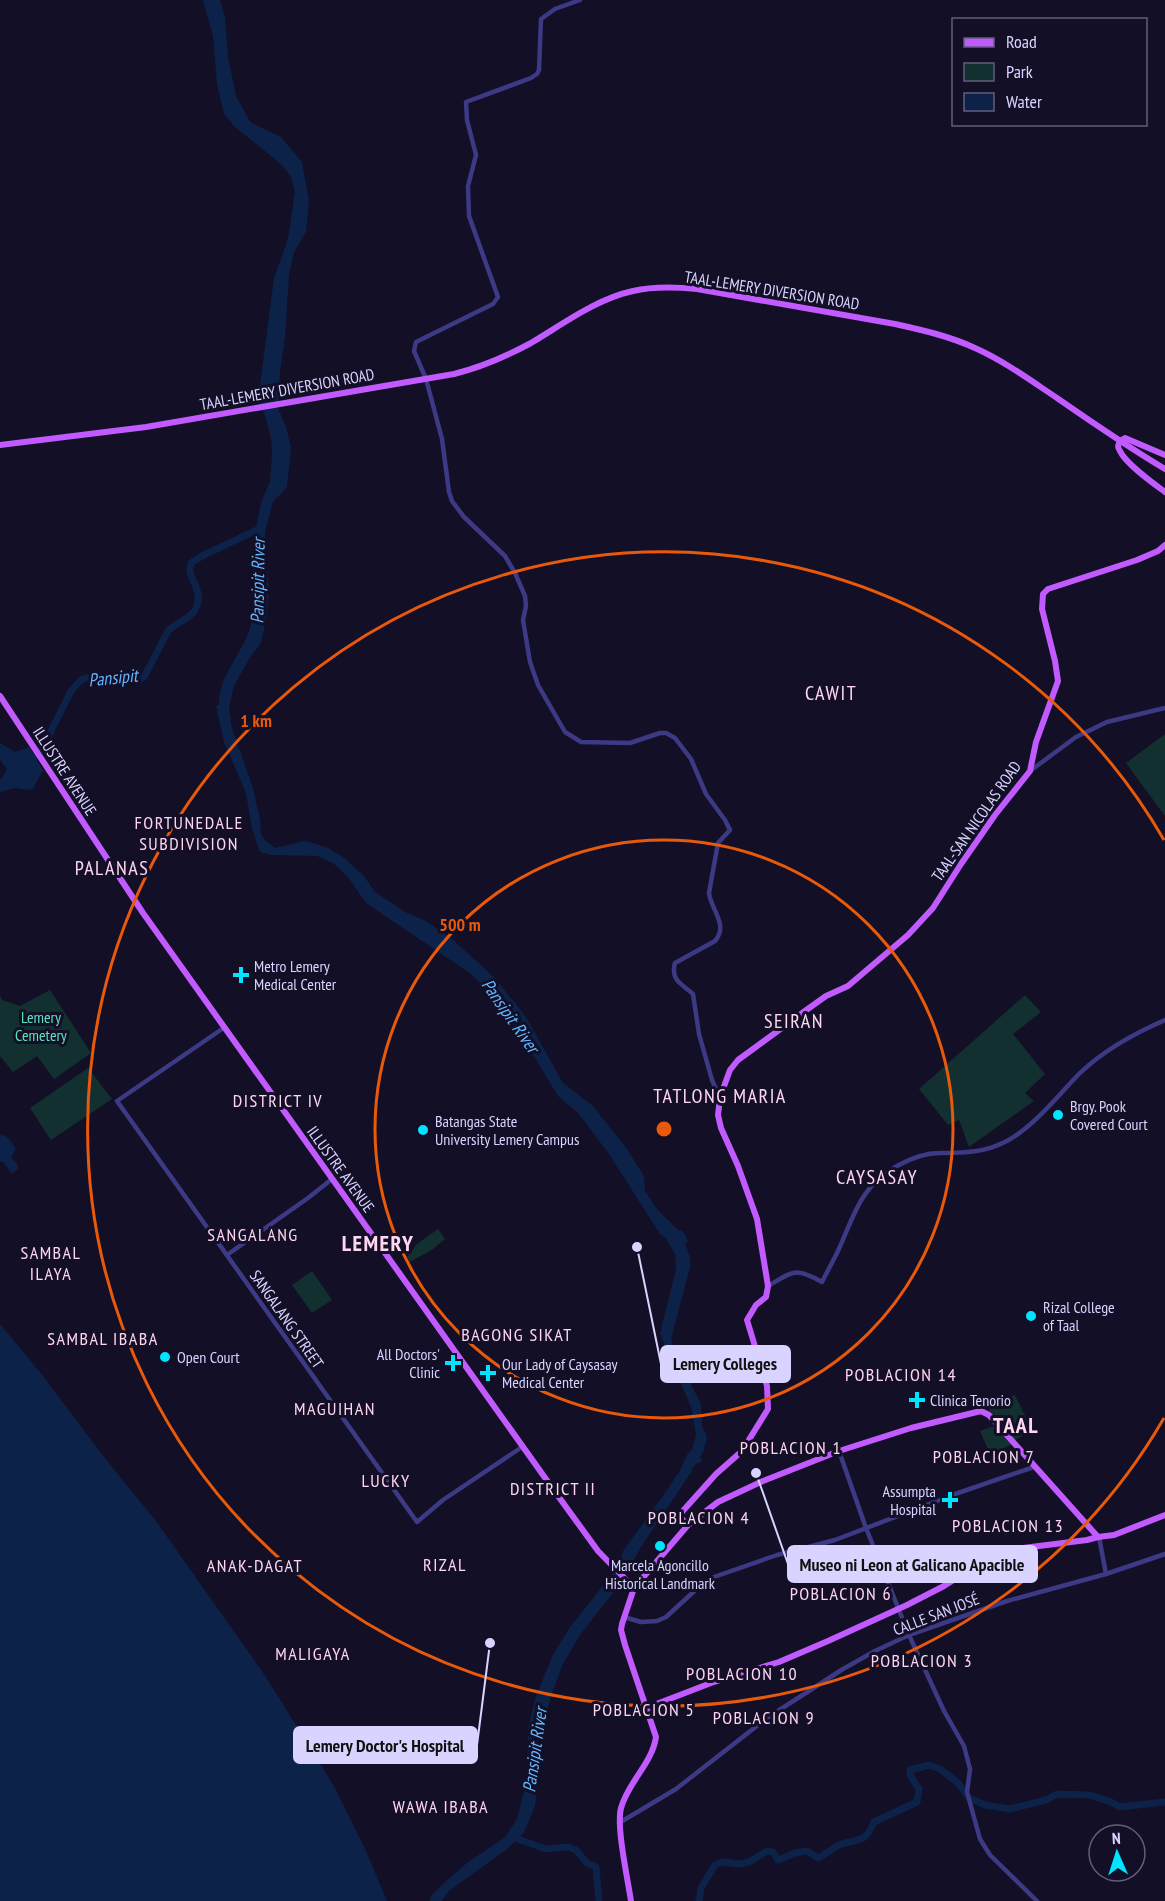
<svg xmlns="http://www.w3.org/2000/svg" width="1165" height="1901" viewBox="0 0 1165 1901" font-family="'PT Sans Narrow',sans-serif">
<style>
.green{fill:#12302f}
.water{fill:#0c2248}
.lines{fill:none;stroke-linecap:round;stroke-linejoin:round}
.river{stroke:#0c2248;stroke-width:7}
.minor{stroke:#3d3a85;stroke-width:4.5}
.major{stroke:#c25bff;stroke-width:6}
.ring{fill:none;stroke:#e8590c;stroke-width:3}
.poi-dot{fill:#00e5ff;stroke:#130f26;stroke-width:2}
.labels{text-anchor:middle;stroke-width:6;stroke-linejoin:round;paint-order:stroke}
.street-label{font-size:16px;fill:#d9d4ff;stroke:#130f26}
.poi-label{font-size:16px;fill:#d9d4ff;stroke:#130f26;text-anchor:start}
.park-label{font-size:16px;fill:#5fe0c0;stroke:#130f26}
.water-label{font-size:18px;font-style:italic;fill:#62b6ff;stroke:#130f26}
.neighbourhood-label{font-size:18px;letter-spacing:1.5px;fill:#ffd6f0;stroke:#130f26}
.quarter-label{font-size:20px;letter-spacing:1.5px;fill:#ffd6f0;stroke:#130f26}
.district-label{font-size:22px;font-weight:bold;letter-spacing:1.5px;fill:#ffd6f0;stroke:#130f26}
.centre{fill:#e8590c;stroke:#130f26;stroke-width:3}
.ring-label{font-size:18px;text-anchor:middle;font-weight:bold;fill:#e8590c;stroke:#130f26;stroke-width:6;stroke-linejoin:round;paint-order:stroke}
.leader{fill:none;stroke:#d9d4ff;stroke-width:2}
.callout-dot{fill:#d9d4ff;stroke:#130f26;stroke-width:2}
.callout{fill:#d9d4ff;stroke:#d9d4ff;stroke-width:2}
.callout-label{font-size:18px;text-anchor:middle;font-weight:bold;fill:#111}
</style>
<rect width="100%" height="100%" fill="#130f26"/>
<g class="green">
<polygon points="1165,734 1165,816 1126,763"/>
<polygon points="50,990 91,1053 54,1079 37,1056 13,1072 0,1056 0,996 2,1000 20,1006"/>
<polygon points="1025,995 1041,1012 1013,1034 1045,1074 1025,1093 1034,1101 969,1147 959,1120 948,1125 919,1089"/>
<polygon points="88,1068 112,1099 51,1140 30,1108"/>
<polygon points="438,1229 445,1239 433,1249 410,1262 407,1257 417,1244"/>
<polygon points="312,1271 332,1300 312,1313 292,1285"/>
<polygon points="1015,1395 1032,1430 1015,1440 986,1406"/>
<polygon points="997,1425 1013,1444 990,1454 980,1431"/>
</g>
<g class="water">
<path d="M203,0H220L225,17L228,57L236,96L250,122L281,137L302,162L309,201L306,232L294,252L289,275L285,338L280,371L278,408L286,427L291,447L287,487L273,502L265,532V554L269,587L267,615L261,643L250,657L234,686L229,708L232,728L253,788L260,819L261,834L265,840L275,848L304,841L310,842L328,848L343,857L364,876L375,892L407,913L424,920L450,937L494,977L526,1017L563,1083L592,1105L627,1149L644,1176L645,1191L657,1209L679,1231L682,1230L688,1241L685,1245L690,1256V1267L671,1339L678,1359L701,1404L702,1427L706,1433L707,1440L704,1448L705,1449L700,1457L702,1459L700,1463H697L691,1470L692,1471L639,1550L626,1576L580,1635L563,1664L551,1696L536,1752L539,1778L535,1806L524,1833L507,1849L449,1891L442,1901H429L432,1895L445,1882L467,1863L505,1837L517,1819L527,1779L528,1729L536,1696L552,1657L570,1627L618,1567L623,1551L660,1500L679,1472L688,1453L692,1450L696,1435L691,1407L660,1334L676,1269L675,1254L665,1237L660,1234L609,1154L579,1114L558,1096L526,1043L491,994L471,974L366,903L348,877L333,863L317,856L271,855L260,852L252,829L246,793L224,742L216,706L219,705C218,674 245,652 251,624C253,615 255,605 255,596C257,577 249,556 257,537L252,529L256,527L261,503L270,481L272,455L271,438L266,418L258,400L274,278L288,239L295,192L291,177L282,165L234,126L224,114L217,84L213,36Z"/>
<path d="M0,743L15,752L29,747L43,770L33,789L29,790L15,788L0,792V780C12,765 4,770 0,758C0,754 0,747 0,743Z"/>
<polygon points="2,1134 9,1139 16,1149 11,1157 18,1165 18,1169 12,1174 4,1163 0,1161 0,1136"/>
<polygon points="0,1324 43,1376 108,1462 156,1521 266,1677 334,1786 366,1851 387,1901 0,1901"/>
</g>
<g class="lines">
<g class="river">
<path d="M34,758L42,749L71,691C75,687 79,680 85,678C92,676 99,681 105,682C114,683 137,682 144,677L168,631C176,622 189,620 195,610C206,589 185,578 191,563L202,556L259,529"/>
<polyline points="512,1837 546,1849 568,1847 576,1850 587,1863 596,1867 599,1901"/>
<path d="M699,1901L701,1888L715,1865L723,1862L740,1864L749,1862L767,1851L773,1852L778,1860L795,1853L807,1851L818,1858C825,1855 832,1849 839,1845C858,1837 864,1846 874,1822L917,1802L919,1789L910,1775V1770L929,1765L940,1769L958,1783L969,1798L985,1805L1010,1809L1046,1800L1057,1794L1090,1795L1111,1802L1120,1807L1165,1802"/>
</g>
<g class="minor">
<path d="M580,0L555,9L541,19L539,70L537,74L531,78L466,102L467,120L476,155L468,186L469,216L498,297L493,304L416,342L414,351L426,379L442,439L449,492L452,501L464,517L505,556L515,573L525,596L526,606L523,620L530,662L538,685L565,732L581,742L630,743L660,733H666L675,738L691,759L706,794L725,820L730,830L718,843L709,893C711,910 729,925 715,941L675,963C670,980 682,984 693,994L699,1034L712,1080L720,1098"/>
<polyline points="1030,771 1076,737 1107,722 1165,708"/>
<polyline points="225,1027 117,1101 417,1522 443,1500 522,1447"/>
<polyline points="227,1255 308,1198 332,1179"/>
<path d="M768,1286C794,1271 795,1267 822,1282C827,1272 832,1263 837,1253C854,1217 859,1187 897,1166C911,1158 924,1153 940,1153C971,1153 996,1152 1022,1131C1044,1115 1061,1092 1080,1073C1104,1050 1135,1033 1165,1020"/>
<polyline points="839,1451 866,1528 909,1635 944,1711 964,1746 970,1769 967,1792 980,1839 990,1855 1037,1901"/>
<polyline points="1099,1537 1106,1574"/>
<polyline points="624,1617 641,1622 657,1621 666,1617 701,1585 714,1577 777,1555 835,1540 958,1493 1034,1467"/>
<polyline points="619,1823 676,1789 767,1718 843,1669 875,1651 909,1635 1007,1601 1106,1574 1165,1554"/>
</g>
<g class="major">
<path d="M0,445L146,427L454,374C482,367 507,356 531,343C563,324 596,299 633,291C654,286 676,287 697,289L895,324C922,330 949,336 975,348C1004,361 1030,380 1057,398C1093,423 1128,447 1165,469"/>
<path d="M1165,455L1125,438L1120,441C1118,446 1117,446 1120,451C1126,464 1153,483 1165,492"/>
<polyline points="0,696 143,913 553,1489 598,1551 634,1588"/>
<polyline points="688,1525 681,1518 681,1513 716,1474 742,1451 768,1409 767,1386 747,1320 756,1305 766,1297 768,1286 757,1219 738,1166 721,1128 718,1115 720,1098 723,1089 730,1070 738,1060 805,1011 826,996 848,986 908,935 933,908 961,864 995,815 1030,771 1036,742 1058,681 1055,661 1042,609 1043,594 1048,589 1137,560 1158,551 1165,545"/>
<polyline points="646,1708 711,1683 779,1662 828,1641 907,1605 944,1586 995,1554 1023,1548 1087,1540 1098,1537 1114,1535 1165,1515"/>
<path d="M631,1901C628,1880 616,1827 621,1808C628,1782 652,1764 656,1737L625,1645L621,1630L622,1624L634,1588L688,1525L718,1502L763,1481L839,1451L911,1428L981,1411L989,1415L1098,1537"/>
</g>
</g>
<g class="ring">
<circle cx="664" cy="1129" r="289"/>
<path d="M1164 1418A577 577 0 1 1 1164 840"/>
</g>
<g class="poi-dot">
<path d="M238 966h6v6h6v6h-6v6h-6v-6h-6v-6h6z"/>
<circle cx="1058" cy="1115" r="6"/>
<circle cx="423" cy="1130" r="6"/>
<circle cx="1031" cy="1316" r="6"/>
<circle cx="165" cy="1357" r="6"/>
<path d="M450 1354h6v6h6v6h-6v6h-6v-6h-6v-6h6z"/>
<path d="M485 1364h6v6h6v6h-6v6h-6v-6h-6v-6h6z"/>
<path d="M914 1391h6v6h6v6h-6v6h-6v-6h-6v-6h6z"/>
<path d="M947 1491h6v6h6v6h-6v6h-6v-6h-6v-6h6z"/>
<circle cx="660" cy="1546" r="6"/>
</g>
<g class="labels">
<g class="street-label">
<text transform="translate(772 290) rotate(9)" y="6">TAAL-LEMERY DIVERSION ROAD</text>
<text transform="translate(287 389) rotate(-10)" y="6">TAAL-LEMERY DIVERSION ROAD</text>
<text transform="translate(65 771) rotate(57)" y="6">ILLUSTRE AVENUE</text>
<text transform="translate(976 821) rotate(-55)" y="6">TAAL-SAN NICOLAS ROAD</text>
<text transform="translate(341 1169) rotate(54)" y="6">ILLUSTRE AVENUE</text>
<text transform="translate(287 1319) rotate(55)" y="6">SANGALANG STREET</text>
<text transform="translate(936 1614) rotate(-21)" y="6">CALLE SAN JOSÉ</text>
</g>
<g class="poi-label">
<text x="254" y="972">Metro Lemery<tspan x="254" dy="18">Medical Center</tspan></text>
<text x="1070" y="1112">Brgy. Pook<tspan x="1070" dy="18">Covered Court</tspan></text>
<text x="435" y="1127">Batangas State<tspan x="435" dy="18">University Lemery Campus</tspan></text>
<text x="1043" y="1313">Rizal College<tspan x="1043" dy="18">of Taal</tspan></text>
<text x="440" y="1360" text-anchor="end">All Doctors'<tspan x="440" dy="18">Clinic</tspan></text>
<text x="177" y="1363">Open Court</text>
<text x="502" y="1370">Our Lady of Caysasay<tspan x="502" dy="18">Medical Center</tspan></text>
<text x="930" y="1406">Clinica Tenorio</text>
<text x="936" y="1497" text-anchor="end">Assumpta<tspan x="936" dy="18">Hospital</tspan></text>
<text x="660" y="1571" text-anchor="middle">Marcela Agoncillo<tspan x="660" dy="18">Historical Landmark</tspan></text>
</g>
<g class="park-label">
<text x="41" y="1023">Lemery<tspan x="41" dy="18">Cemetery</tspan></text>
</g>
<g class="water-label">
<text transform="translate(258 581) rotate(-89)" y="6">Pansipit River</text>
<text transform="translate(113 678) rotate(-6)" y="6">Pansipit</text>
<text transform="translate(510 1016) rotate(55)" y="6">Pansipit River</text>
<text transform="translate(535 1750) rotate(-82)" y="6">Pansipit River</text>
</g>
<g class="neighbourhood-label">
<text x="189" y="829">FORTUNEDALE<tspan x="189" dy="21">SUBDIVISION</tspan></text>
<text x="278" y="1107">DISTRICT IV</text>
<text x="253" y="1241">SANGALANG</text>
<text x="51" y="1259">SAMBAL<tspan x="51" dy="21">ILAYA</tspan></text>
<text x="517" y="1341">BAGONG SIKAT</text>
<text x="103" y="1345">SAMBAL IBABA</text>
<text x="901" y="1381">POBLACION 14</text>
<text x="335" y="1415">MAGUIHAN</text>
<text x="791" y="1454">POBLACION 1</text>
<text x="984" y="1463">POBLACION 7</text>
<text x="386" y="1487">LUCKY</text>
<text x="553" y="1495">DISTRICT II</text>
<text x="699" y="1524">POBLACION 4</text>
<text x="1008" y="1532">POBLACION 13</text>
<text x="445" y="1571">RIZAL</text>
<text x="255" y="1572">ANAK-DAGAT</text>
<text x="841" y="1600">POBLACION 6</text>
<text x="313" y="1660">MALIGAYA</text>
<text x="922" y="1667">POBLACION 3</text>
<text x="742" y="1680">POBLACION 10</text>
<text x="644" y="1716">POBLACION 5</text>
<text x="764" y="1724">POBLACION 9</text>
<text x="441" y="1813">WAWA IBABA</text>
</g>
<g class="quarter-label">
<text x="831" y="700">CAWIT</text>
<text x="112" y="875">PALANAS</text>
<text x="794" y="1028">SEIRAN</text>
<text x="720" y="1103">TATLONG MARIA</text>
<text x="877" y="1184">CAYSASAY</text>
</g>
<g class="district-label">
<text x="378" y="1251">LEMERY</text>
<text x="1016" y="1433">TAAL</text>
</g>
</g>
<circle cx="664" cy="1129" r="9" class="centre"/>
<g class="ring-label">
<text x="256" y="727">1 km</text>
<text x="460" y="931">500 m</text>
</g>
<path class="leader" d="M637 1247L661 1364M756 1473L788 1564M490 1643L477 1745"/>
<g class="callout-dot">
<circle cx="637" cy="1247" r="6"/>
<circle cx="756" cy="1473" r="6"/>
<circle cx="490" cy="1643" r="6"/>
</g>
<g class="callout">
<rect x="661" y="1346" width="129" height="36" rx="6"/>
<rect x="788" y="1546" width="249" height="36" rx="6"/>
<rect x="294" y="1727" width="183" height="36" rx="6"/>
</g>
<g class="callout-label">
<text x="725" y="1370">Lemery Colleges</text>
<text x="912" y="1571">Museo ni Leon at Galicano Apacible</text>
<text x="385" y="1752">Lemery Doctor's Hospital</text>
</g>
<rect x="952" y="18" width="195" height="108" fill="#130f26" stroke="#625e7d" stroke-width="1.5"/>
<rect x="964" y="38" width="30" height="9" fill="#c25bff" stroke="#625e7d" stroke-width="1.5"/>
<text x="1006" y="48" font-size="18" fill="#d9d4ff">Road</text>
<rect x="964" y="63" width="30" height="18" fill="#12302f" stroke="#625e7d" stroke-width="1.5"/>
<text x="1006" y="78" font-size="18" fill="#d9d4ff">Park</text>
<rect x="964" y="93" width="30" height="18" fill="#0c2248" stroke="#625e7d" stroke-width="1.5"/>
<text x="1006" y="108" font-size="18" fill="#d9d4ff">Water</text>
<g transform="translate(1117 1853) rotate(357)"><circle r="28" fill="#130f26" stroke="#625e7d" stroke-width="1.5"/>
<path d="M0-4.5L10 22L0 15L-10 22Z" fill="#00e5ff"/>
<text y="-9" font-size="16" font-weight="bold" text-anchor="middle" fill="#d9d4ff">N</text>
</g>
</svg>
